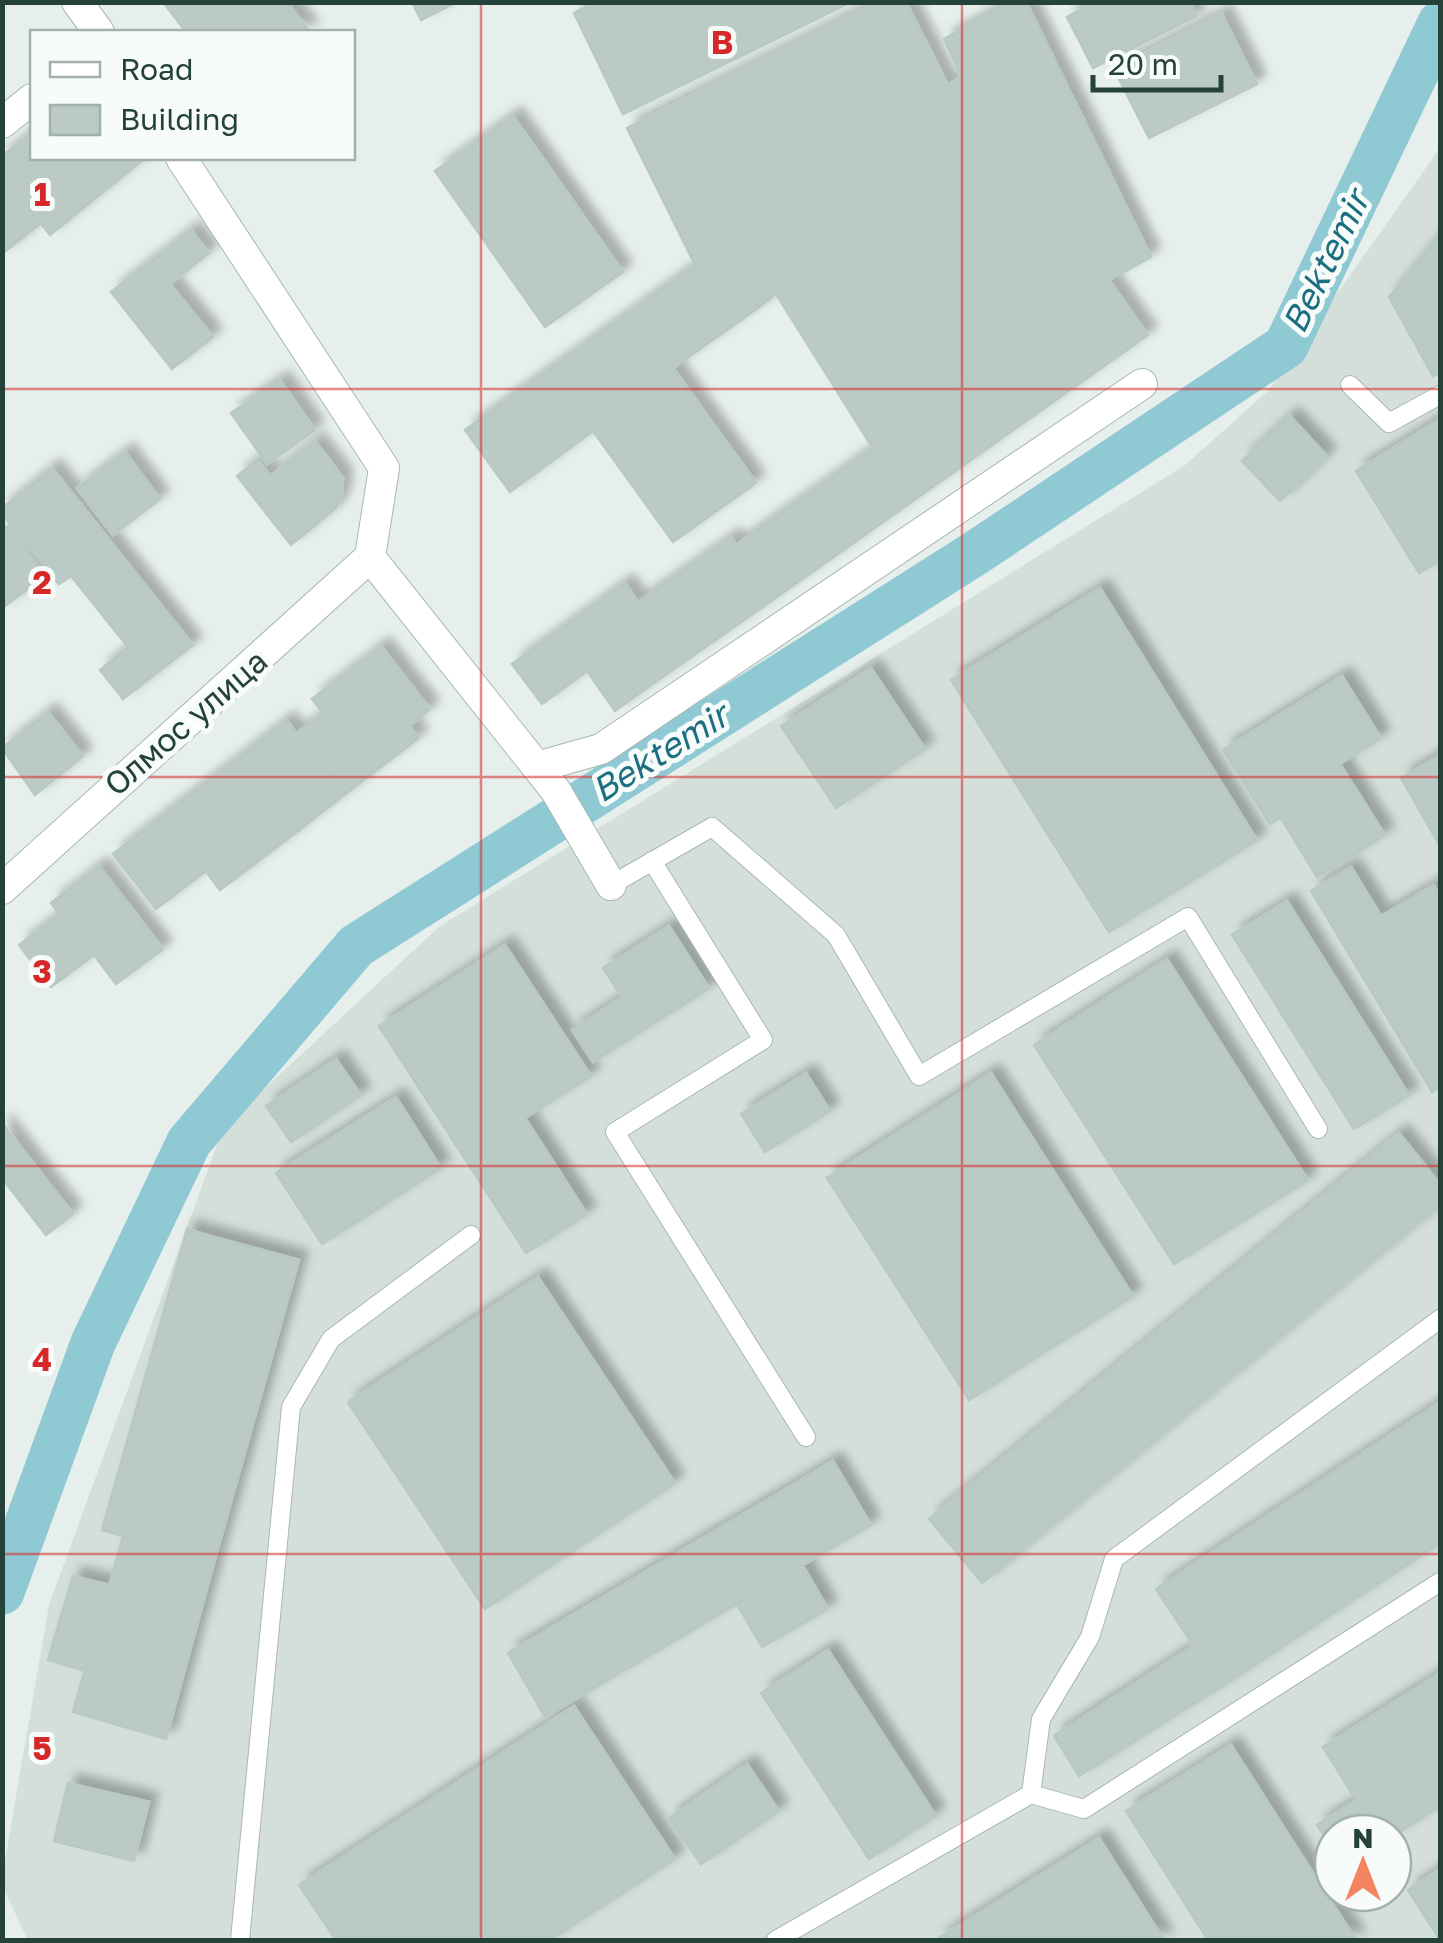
<svg xmlns="http://www.w3.org/2000/svg" width="1443" height="1943" viewBox="0 0 1443 1943" font-family="'Golos Text',sans-serif">
<style>
.built{fill:#d4dfda;fill-rule:evenodd}
.lines{fill:none;stroke-linecap:round;stroke-linejoin:round}
.stream{stroke:#8ec9d4;stroke-width:12}
.canal{stroke:#8ec9d4;stroke-width:45}
.building{fill:#bbcac4;stroke:#b8c9c2;stroke-width:2.5;filter:url(#shadow)}
.service-casing{stroke:#a8b8b2;stroke-width:20}
.minor-casing{stroke:#a8b8b2;stroke-width:32}
.service{stroke:#fff;stroke-width:18}
.minor{stroke:#fff;stroke-width:30}
.grid{fill:none;stroke:#d62828;stroke-width:2.5;stroke-opacity:0.55}
.labels{text-anchor:middle;stroke-width:10;stroke-linejoin:round;paint-order:stroke}
.street-label{font-size:32px;fill:#24423a;stroke:#f7fbf9}
.water-label{font-size:35px;font-style:italic;fill:#1c6f80;stroke:#f7fbf9}
.grid-label{font-size:32px;text-anchor:middle;font-weight:bold;fill:#d62828;stroke:#f7fbf9;stroke-width:10;stroke-linejoin:round;paint-order:stroke}
</style>
<defs>
<filter id="shadow"><feDropShadow dx="9" dy="-9" stdDeviation="5" flood-color="#0004"/></filter>
</defs>
<rect width="100%" height="100%" fill="#e6efeb"/>
<path class="built" d="M1440,148V1940H28L3,1888V1872L49,1605L224,1126L440,926L1184,466L1269,390ZM1333,1833H1393V1893H1333Z"/>
<g class="lines">
<polyline class="stream" points="1439,28 1440,30"/>
<polyline class="canal" points="2,1592 93,1343 189,1142 356,946 974,554 1286,346 1440,23"/>
</g>
<g class="building">
<polygon points="163,2 287,2 310,32 186,32"/>
<polygon points="412,2 457,2 421,20"/>
<polygon points="595,2 851,2 623,114 574,13"/>
<polygon points="878,2 906,2 948,85 695,265 627,128"/>
<polygon points="1012,2 1026,2 1151,257 1109,280 872,447 776,294 758,308 716,250 961,76 944,39"/>
<polygon points="1095,2 1190,2 1197,16 1093,68 1067,17"/>
<polygon points="1222,14 1257,84 1149,138 1114,69"/>
<polygon points="513,116 623,272 545,327 435,171"/>
<polygon points="32,132 32,158 144,159 50,235 2,175 2,156"/>
<polygon points="2,175 41,223 2,254"/>
<polygon points="191,230 209,253 170,284 213,337 172,369 111,292"/>
<polygon points="1440,234 1440,372 1433,376 1389,297"/>
<polygon points="716,250 758,308 673,368 756,483 673,542 593,431 510,492 465,430"/>
<polygon points="1109,280 1148,335 774,599 736,545"/>
<polygon points="280,380 315,430 267,464 231,413"/>
<polygon points="1290,416 1327,456 1280,501 1242,461"/>
<polygon points="1440,419 1440,560 1419,573 1356,471"/>
<polygon points="315,441 343,478 342,493 336,508 291,545 237,476 258,459 270,476"/>
<polygon points="125,452 160,499 113,535 77,488"/>
<polygon points="52,468 193,645 123,699 100,670 128,647 71,576 59,584 2,514 2,508"/>
<polygon points="8,526 46,576 2,608 2,530"/>
<polygon points="731,537 774,599 637,695 580,615 625,583 638,602"/>
<polygon points="1100,588 1257,840 1109,932 951,680"/>
<polygon points="580,615 637,695 615,711 587,671 542,704 512,664"/>
<polygon points="381,646 430,709 409,726 419,738 344,795 297,733 323,713 312,699"/>
<polygon points="871,668 925,749 836,808 781,726"/>
<polygon points="1342,676 1381,738 1340,764 1385,835 1317,877 1281,818 1270,824 1223,750"/>
<polygon points="48,712 83,756 35,795 2,748"/>
<polygon points="286,720 344,795 298,831 240,756"/>
<polygon points="1440,755 1440,846 1401,778"/>
<polygon points="240,756 298,831 220,890 163,815"/>
<polygon points="163,815 206,871 156,909 113,854"/>
<polygon points="99,866 163,949 116,984 94,955 51,987 19,945 59,914 51,903"/>
<polygon points="1351,867 1381,916 1434,885 1440,896 1440,1087 1432,1092 1311,891"/>
<polygon points="1287,901 1409,1095 1354,1129 1232,935"/>
<polygon points="669,926 709,988 593,1062 572,1030 622,997 603,968"/>
<polygon points="505,945 591,1076 525,1118 587,1214 526,1253 379,1026"/>
<polygon points="1167,959 1308,1180 1174,1264 1034,1045"/>
<polygon points="336,1059 361,1095 291,1142 266,1106"/>
<polygon points="806,1073 830,1111 765,1152 741,1114"/>
<polygon points="991,1073 1133,1296 969,1400 827,1178"/>
<polygon points="396,1097 441,1168 322,1244 276,1173"/>
<polygon points="2,1123 73,1214 46,1235 2,1178"/>
<polygon points="1399,1133 1440,1184 1440,1205 982,1583 929,1519"/>
<polygon points="187,1229 218,1238 133,1539 102,1530"/>
<polygon points="218,1238 299,1260 214,1563 133,1539"/>
<polygon points="538,1277 675,1483 485,1609 348,1402"/>
<polygon points="1440,1402 1440,1543 1221,1687 1156,1589"/>
<polygon points="833,1461 871,1525 545,1717 508,1653"/>
<polygon points="123,1537 214,1563 166,1739 73,1712"/>
<polygon points="803,1566 828,1609 762,1647 737,1604"/>
<polygon points="73,1576 109,1585 85,1671 48,1660"/>
<polygon points="1193,1646 1221,1687 1079,1776 1054,1736"/>
<polygon points="828,1650 936,1816 869,1859 761,1693"/>
<polygon points="1440,1673 1440,1806 1393,1836 1333,1833 1333,1850 1317,1825 1356,1800 1323,1747"/>
<polygon points="574,1706 675,1859 550,1940 504,1940 482,1906 445,1929 382,1831"/>
<polygon points="1231,1745 1356,1940 1208,1940 1126,1811"/>
<polygon points="747,1764 779,1811 701,1864 669,1818"/>
<polygon points="68,1783 149,1802 134,1861 54,1841"/>
<polygon points="382,1831 445,1929 482,1906 504,1940 336,1940 299,1885"/>
<polygon points="1099,1838 1164,1940 936,1940"/>
<polygon points="1440,1869 1440,1940 1408,1890"/>
</g>
<g class="lines">
<defs>
<g id="service">
<polyline points="1350,385 1389,423 1440,395"/>
<polyline points="652,861 763,1040 615,1132 806,1437"/>
<polyline points="611,885 712,827 836,935 919,1076 1188,917 1318,1129"/>
<polyline points="1031,1794 1084,1809 1440,1582"/>
<polyline points="240,1940 291,1407 331,1339 471,1235"/>
<polyline points="776,1940 1031,1794 1041,1719 1090,1637 1114,1559 1440,1319"/>
</g>
<g id="minor">
<polyline points="77,2 99,32"/>
<polyline points="2,123 32,99"/>
<polyline points="181,158 384,468 370,557 556,791 611,885"/>
<polyline points="537,767 601,749 1142,384"/>
<polyline points="2,889 370,557"/>
</g>
</defs>
<use href="#service" class="service-casing"/>
<use href="#minor" class="minor-casing"/>
<use href="#service" class="service"/>
<use href="#minor" class="minor"/>
</g>
<path class="grid" d="M481,2V1940M962,2V1940M2,389H1440M2,777H1440M2,1166H1440M2,1554H1440"/>
<g class="labels">
<g class="street-label">
<text transform="translate(186 723) rotate(-41)" y="11">Олмос улица</text>
</g>
<g class="water-label">
<text transform="translate(1326 262) rotate(-64)" y="12">Bektemir</text>
<text transform="translate(660 753) rotate(-32)" y="12">Bektemir</text>
</g>
</g>
<g class="grid-label">
<text x="722" y="54">B</text>
<text x="42" y="206">1</text>
<text x="42" y="594">2</text>
<text x="42" y="983">3</text>
<text x="42" y="1371">4</text>
<text x="42" y="1760">5</text>
</g>
<rect width="1443" height="1943" fill="none" stroke="#24423a" stroke-width="10"/>
<rect x="30" y="30" width="325" height="130" fill="#f7fbf9" stroke="#a3b1ad" stroke-width="2.5"/>
<rect x="50" y="62" width="50" height="15" fill="#ffffff" stroke="#a3b1ad" stroke-width="2.5"/>
<text x="120" y="80" font-size="30" fill="#24423a">Road</text>
<rect x="50" y="105" width="50" height="30" fill="#bbcac4" stroke="#a3b1ad" stroke-width="2.5"/>
<text x="120" y="130" font-size="30" fill="#24423a">Building</text>
<g transform="translate(1363 1863)"><circle r="48" fill="#f7fbf9" stroke="#a3b1ad" stroke-width="2.5"/>
<path d="M0-8L18 38L0 25L-18 38Z" fill="#f4845f"/>
<text y="-15" font-size="28" font-weight="bold" text-anchor="middle" fill="#24423a">N</text>
</g>
<path d="M1093 75v15h128v-15" fill="none" stroke="#24423a" stroke-width="5"/>
<text x="1108" y="75" font-size="30" fill="#24423a" stroke="#f7fbf9" stroke-width="8" paint-order="stroke">20 m</text>
</svg>
